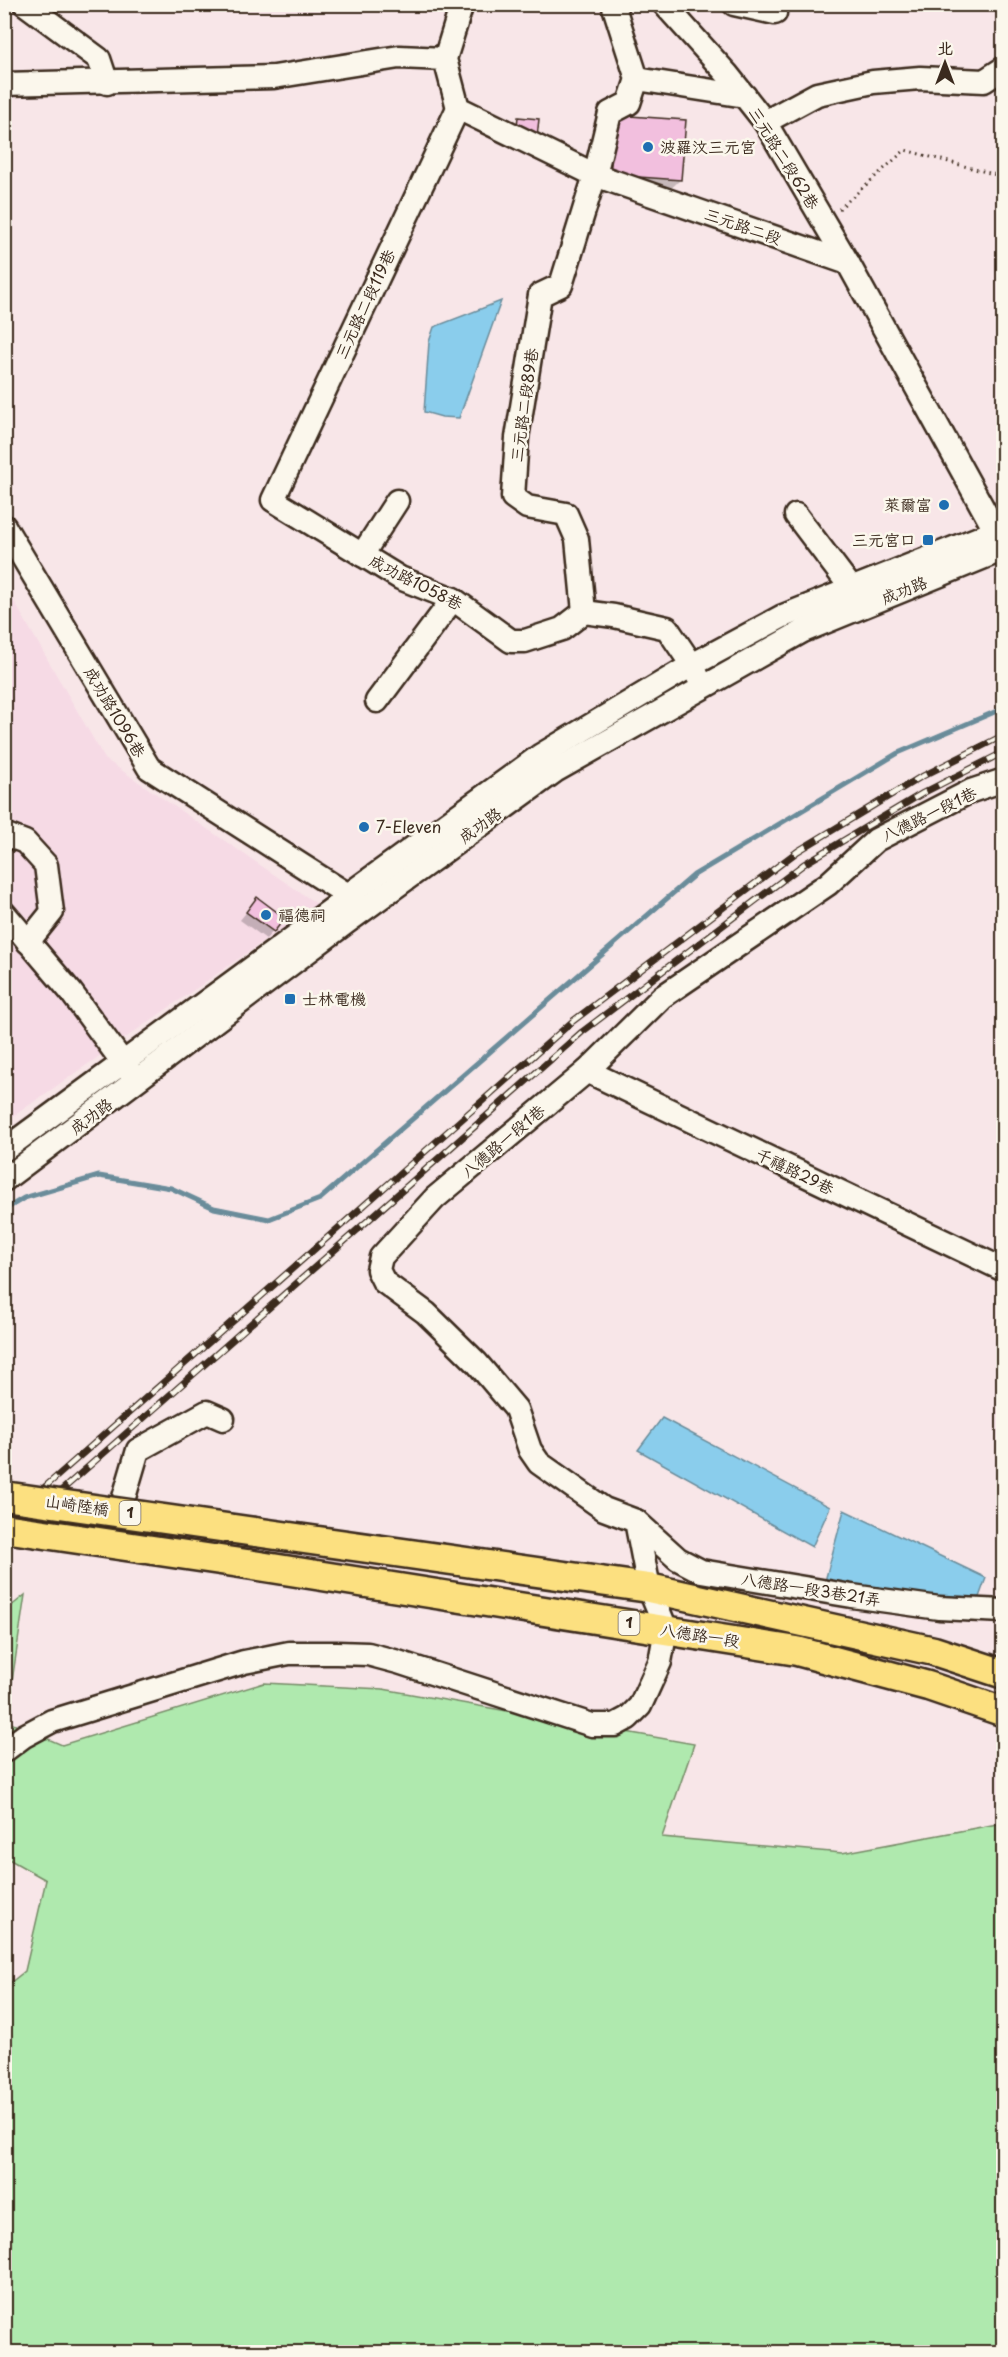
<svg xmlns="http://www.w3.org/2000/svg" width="1008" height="2357" viewBox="0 0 1008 2357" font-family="'Playpen Sans','LXGW WenKai TC',sans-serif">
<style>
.built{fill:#f6dae5}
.green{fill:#afe9ae;stroke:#758a66;stroke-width:1.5}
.water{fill:#8acdec;stroke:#6a8c9a;stroke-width:1.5}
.shadow{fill:#0003}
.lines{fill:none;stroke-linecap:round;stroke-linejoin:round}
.stream{stroke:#6a8c9a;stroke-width:5}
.building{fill:#f2bfde;stroke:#3b2a1e;stroke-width:1.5}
.minor-casing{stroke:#3b2a1e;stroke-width:27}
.major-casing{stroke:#3b2a1e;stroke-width:33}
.path{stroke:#3b2a1e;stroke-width:3;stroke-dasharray:1.5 4.5;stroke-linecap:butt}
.minor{stroke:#fbf7ec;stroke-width:22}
.major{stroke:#fce080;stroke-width:28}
.rail-casing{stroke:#3b2a1e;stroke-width:7}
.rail{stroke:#fbf7ec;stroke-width:4.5;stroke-dasharray:14;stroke-linecap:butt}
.major-bridge-casing{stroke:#3b2a1e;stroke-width:33;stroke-linecap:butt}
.major-bridge{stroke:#fce080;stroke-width:28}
.poi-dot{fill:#1f6fb2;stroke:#fbf7ec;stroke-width:2}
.labels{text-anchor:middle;stroke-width:5;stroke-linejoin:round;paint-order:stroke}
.shield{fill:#fbf7ec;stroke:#75685c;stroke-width:1.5}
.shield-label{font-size:15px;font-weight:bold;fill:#3b2a1e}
.poi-label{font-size:16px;fill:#3b2a1e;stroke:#fbf7ec;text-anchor:start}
.street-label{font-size:16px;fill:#3b2a1e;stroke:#fbf7ec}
</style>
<rect width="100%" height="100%" fill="#f8e6e8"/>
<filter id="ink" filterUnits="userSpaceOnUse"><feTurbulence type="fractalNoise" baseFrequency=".0167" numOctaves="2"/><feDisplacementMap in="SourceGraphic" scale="12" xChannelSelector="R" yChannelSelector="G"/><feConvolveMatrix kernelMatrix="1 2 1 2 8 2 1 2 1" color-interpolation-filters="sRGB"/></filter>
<g filter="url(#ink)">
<polygon class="built" points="4,584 105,759 317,904 5,1122"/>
<polygon class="green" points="25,1595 6,1721 62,1745 264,1683 383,1689 694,1744 662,1837 842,1853 1003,1823 1003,2352 5,2352 5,1987 25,1971 46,1880 5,1857 5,1611"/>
<g class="water">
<polygon points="501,301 459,418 442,417 424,412 429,342 434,327"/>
<polygon points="662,1418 830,1507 812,1547 638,1450"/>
<polygon points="844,1510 986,1578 974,1611 824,1585"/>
</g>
<g class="shadow">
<polygon points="600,132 680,180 664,195 596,190"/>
<polygon points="257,899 273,931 266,939 240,920"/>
</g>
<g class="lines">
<polyline class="stream" points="4,1210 24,1198 99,1176 171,1188 214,1208 269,1219 320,1199 694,875 898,753 1004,708"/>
</g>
<g class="building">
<polygon points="615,115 686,120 681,180 610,175"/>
<polygon points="518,117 539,119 537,137 516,134"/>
<polygon points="257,897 285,918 274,932 246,912"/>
</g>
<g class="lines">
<defs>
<g id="minor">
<polyline points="25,4 99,59 107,83"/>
<polyline points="462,4 445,59 458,108 595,175 848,263 1002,543"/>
<polyline points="613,4 637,79"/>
<polyline points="664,4 727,74 765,122 848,263"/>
<polyline points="734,4 775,13"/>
<polyline points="637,79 745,96"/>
<polyline points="4,84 274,77 399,57 445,59"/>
<polyline points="458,108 273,500 400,578 453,599 511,641 525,641 562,629 584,612 614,616 667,628 692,665 698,677"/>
<polyline points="765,122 817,94 873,82 920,78 984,81 1004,68"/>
<polyline points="796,515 852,589"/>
<polyline points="4,526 149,768 348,895 358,905"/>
<polyline points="362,555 397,501"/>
<polyline points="584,612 577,539 566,514 527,507 513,497 517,438 540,295 561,285 595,175 610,113 629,103 637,79"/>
<polyline points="377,701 453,599"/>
<polyline points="4,834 25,842 46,865 52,912 28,942"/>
<polyline points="4,913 71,992 132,1075"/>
<polyline points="587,1071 1004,1270"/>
<polyline points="4,1150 335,907 348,895 541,755 692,665 783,616 1004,528"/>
<polyline points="4,1180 347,922 555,771 803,631 1004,549"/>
<polyline points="120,1511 138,1450 207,1412 223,1419"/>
<polyline points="636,1521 678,1559 701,1571 852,1596 939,1608 1004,1611"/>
<polyline points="4,1751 24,1736 52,1721 244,1662 289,1653 337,1653 368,1654 398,1662 592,1725 615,1725 628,1718 640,1706 660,1662 666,1629 649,1588 636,1521 604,1509 539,1463 530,1450 516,1409 477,1363 426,1313 384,1282 378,1270 381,1257 435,1198 587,1071 662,997 828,884 876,840 971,791 1004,780"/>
</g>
<g id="major">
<polyline points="255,1532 649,1588 934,1651 1004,1674"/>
<polyline points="247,1564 797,1651 928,1686 1004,1712"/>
</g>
</defs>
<use href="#minor" class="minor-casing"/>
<use href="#major" class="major-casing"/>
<polyline class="path" points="839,209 905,150 1004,177"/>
<use href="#minor" class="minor"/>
<use href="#major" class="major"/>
<defs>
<g id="rail">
<polyline points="4,1523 573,1021 798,851 919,778 1004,735"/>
<polyline points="4,1541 582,1032 804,864 923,793 1004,752"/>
</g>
</defs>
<use href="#rail" class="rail-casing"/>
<use href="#rail" class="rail"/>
<defs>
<g id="major-bridge">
<polyline points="4,1496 255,1532"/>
<polyline points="4,1528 247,1564"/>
</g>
</defs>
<use href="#major-bridge" class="major-bridge-casing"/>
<use href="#major-bridge" class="major-bridge"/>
</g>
</g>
<g class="poi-dot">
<circle cx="648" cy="147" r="6"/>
<circle cx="944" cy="505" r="6"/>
<rect x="922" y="534" width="12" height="12" rx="3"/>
<circle cx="364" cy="827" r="6"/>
<circle cx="266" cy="915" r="6"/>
<rect x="284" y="993" width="12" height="12" rx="3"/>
</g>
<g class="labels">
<g class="shield">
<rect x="119.5" y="1501" width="21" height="24" rx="4.5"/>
<rect x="618.5" y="1611" width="21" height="24" rx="4.5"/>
</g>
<g class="shield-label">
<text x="130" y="1518">1</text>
<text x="629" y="1628">1</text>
</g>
<g class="poi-label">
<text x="660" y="153">波羅汶三元宮</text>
<text x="932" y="511" text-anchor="end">萊爾富</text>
<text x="916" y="546" text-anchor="end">三元宮口</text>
<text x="376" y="833">7-Eleven</text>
<text x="278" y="921">福德祠</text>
<text x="302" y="1005">士林電機</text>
</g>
<g class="street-label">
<text transform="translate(784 158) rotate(58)" y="6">三元路二段62巷</text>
<text transform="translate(743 226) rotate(19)" y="6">三元路二段</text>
<text transform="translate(365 304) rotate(-65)" y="6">三元路二段119巷</text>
<text transform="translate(524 405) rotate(-82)" y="6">三元路二段89巷</text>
<text transform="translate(416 582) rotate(27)" y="6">成功路1058巷</text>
<text transform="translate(904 590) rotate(-22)" y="6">成功路</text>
<text transform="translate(115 712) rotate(59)" y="6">成功路1096巷</text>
<text transform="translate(929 814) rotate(-26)" y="6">八德路一段1巷</text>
<text transform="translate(480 825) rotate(-36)" y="6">成功路</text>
<text transform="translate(91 1116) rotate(-37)" y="6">成功路</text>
<text transform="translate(503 1141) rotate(-40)" y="6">八德路一段1巷</text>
<text transform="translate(795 1171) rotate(26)" y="6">千禧路29巷</text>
<text transform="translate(77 1505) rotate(8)" y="6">山崎陸橋</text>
<text transform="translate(811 1589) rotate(9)" y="6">八德路一段3巷21弄</text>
<text transform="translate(700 1635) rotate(9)" y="6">八德路一段</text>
</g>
</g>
<rect width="1008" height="2357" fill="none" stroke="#fbf7ec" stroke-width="24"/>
<rect x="12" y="12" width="984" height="2333" fill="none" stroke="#3b2a1e" stroke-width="2" filter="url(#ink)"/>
<g transform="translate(945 63)" stroke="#fbf7ec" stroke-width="4.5" paint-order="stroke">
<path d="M0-4.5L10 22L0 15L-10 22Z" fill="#3b2a1e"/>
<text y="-9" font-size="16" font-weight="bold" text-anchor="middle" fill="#3b2a1e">北</text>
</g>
</svg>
